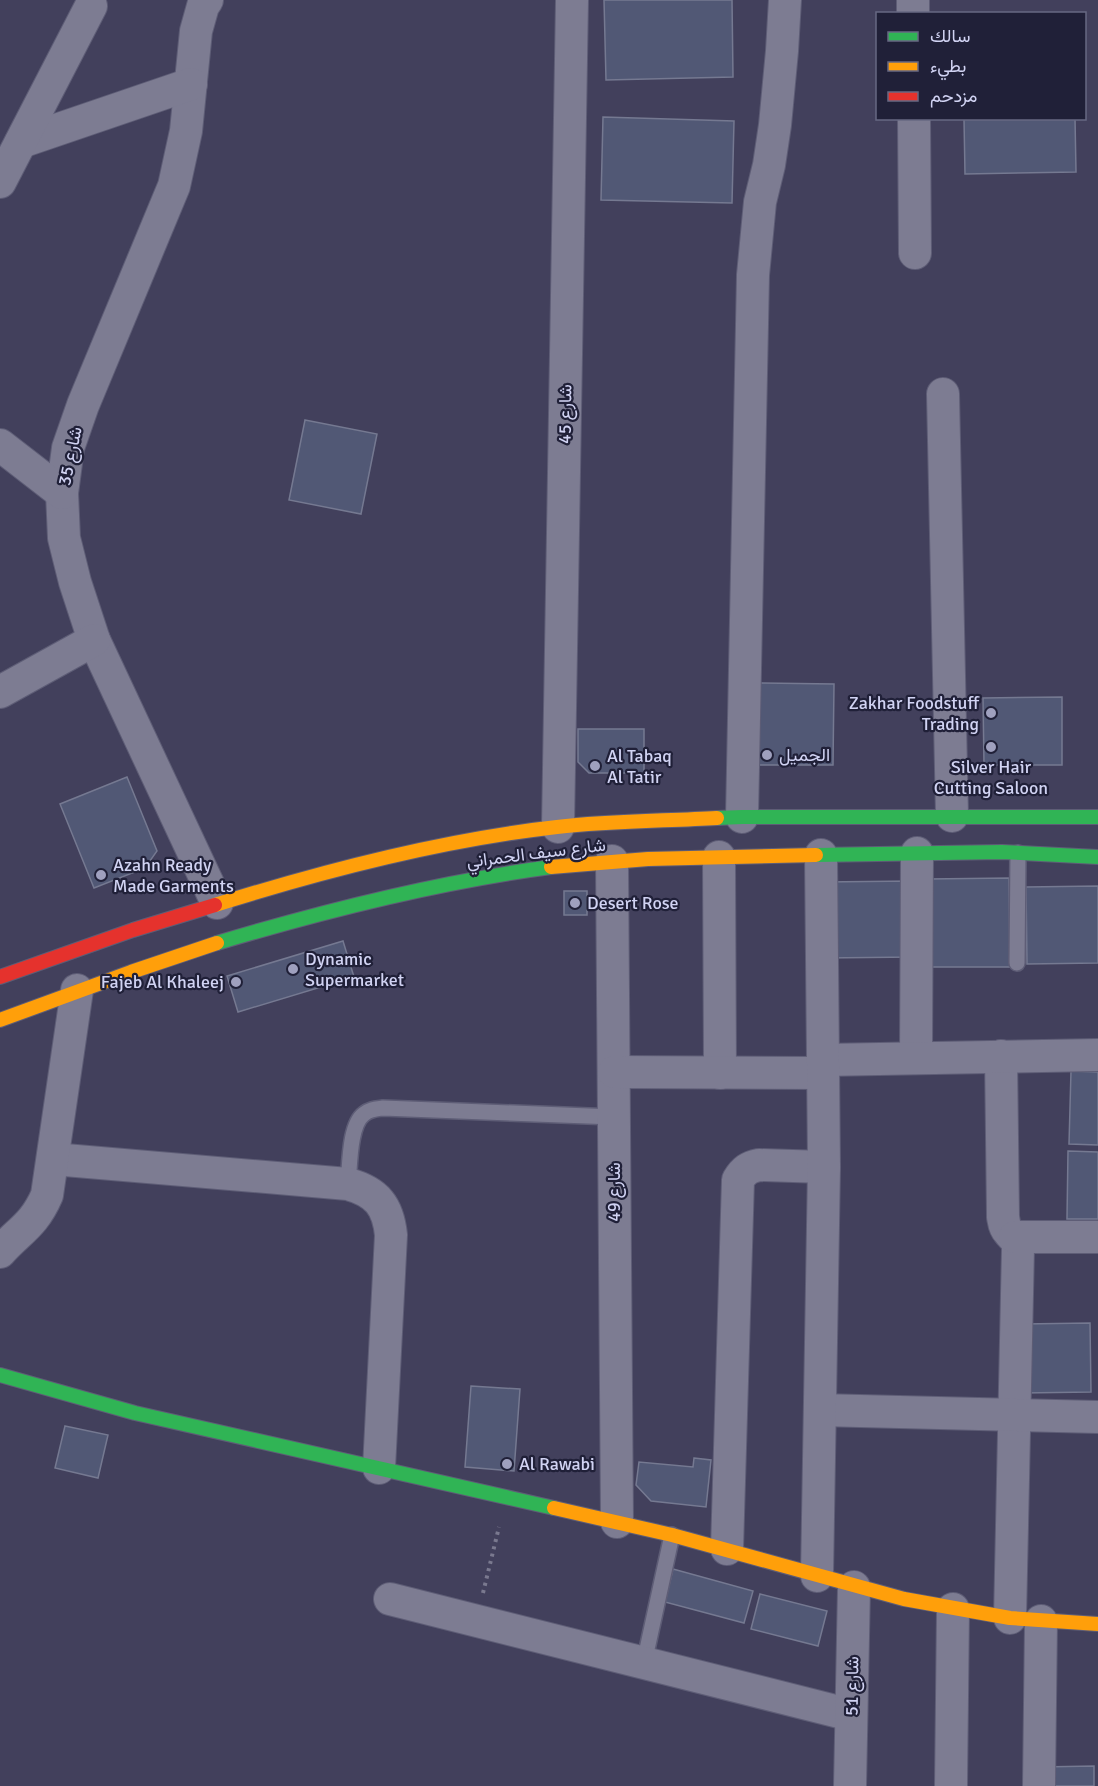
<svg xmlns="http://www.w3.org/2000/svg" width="1098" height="1786" viewBox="0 0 1098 1786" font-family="Signika,Vazirmatn,sans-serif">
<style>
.building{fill:#515875;stroke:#757991;stroke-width:1.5}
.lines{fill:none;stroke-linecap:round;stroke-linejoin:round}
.lane-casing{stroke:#5e5d76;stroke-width:18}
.street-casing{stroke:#5e5d76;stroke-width:34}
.fast-casing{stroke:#5e5d76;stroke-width:16}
.slow-casing{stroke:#5e5d76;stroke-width:16}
.jam-casing{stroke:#5e5d76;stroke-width:16}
.path{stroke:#7a798f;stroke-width:4;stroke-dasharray:3 4.5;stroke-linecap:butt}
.lane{stroke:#7d7c92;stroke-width:15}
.street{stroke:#7d7c92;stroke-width:32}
.fast{stroke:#30b455;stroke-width:14}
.slow{stroke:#ff9f0a;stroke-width:14}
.jam{stroke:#e5322d;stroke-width:14}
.poi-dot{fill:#9fa0be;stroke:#202038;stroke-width:2}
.labels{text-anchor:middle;stroke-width:4.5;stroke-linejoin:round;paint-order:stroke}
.street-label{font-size:18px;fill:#d1d3f3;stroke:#202038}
.poi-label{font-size:18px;fill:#d1d3f3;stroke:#202038;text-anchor:start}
</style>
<rect width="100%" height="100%" fill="#42405c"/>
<g class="building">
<polygon points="604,0 732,0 733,77 606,80"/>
<polygon points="603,117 734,121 732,203 601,200"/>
<polygon points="1075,118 1076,172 965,174 964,119"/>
<polygon points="305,420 377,434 361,514 289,500"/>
<polygon points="755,683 834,684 833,765 755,765"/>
<polygon points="1062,697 1062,765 984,765 983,698"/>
<polygon points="578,729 644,729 644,773 589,773 578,762"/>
<polygon points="127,777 157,851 145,868 94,888 60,804"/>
<polygon points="1009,878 1010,967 928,967 928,879"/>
<polygon points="912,881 913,957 824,958 823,882"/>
<polygon points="1098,886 1098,963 1027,964 1026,887"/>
<rect x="564" y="891" width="23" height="24"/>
<polygon points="343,941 354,977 238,1012 227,976"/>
<polygon points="1071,1071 1098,1072 1098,1145 1069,1144"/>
<polygon points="1068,1151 1098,1152 1098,1219 1067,1219"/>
<polygon points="1090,1323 1091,1392 1023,1393 1023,1324"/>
<polygon points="471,1386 520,1389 514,1471 465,1467"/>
<polygon points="65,1426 108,1435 98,1478 55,1468"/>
<polygon points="694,1458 711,1460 706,1507 651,1501 636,1485 639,1462 693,1467"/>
<polygon points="673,1569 753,1591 744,1623 665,1602"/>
<polygon points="760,1594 827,1611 818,1646 751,1629"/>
<polygon points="1094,1766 1094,1786 1040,1786 1040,1767"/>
</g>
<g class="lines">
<defs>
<g id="lane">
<polyline points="1017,963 1018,853"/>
<path d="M348,1184C350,1166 349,1125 364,1114C370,1109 376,1109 383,1108L614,1117"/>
<polyline points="644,1663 672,1535"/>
</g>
<g id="street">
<polyline points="207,0 203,6 196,31 186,131 174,186 83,405 68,448 62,493 64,538 75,582 94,640 217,903"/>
<polyline points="913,0 913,14"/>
<polyline points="914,118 915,253"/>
<polyline points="21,142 191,84"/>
<polyline points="0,182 91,6"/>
<polyline points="943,394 952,816"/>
<polyline points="0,445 62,493"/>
<polyline points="0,692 94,640"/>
<polyline points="742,817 753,275 760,202 769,165 775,125 782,51 785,0"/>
<polyline points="558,827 572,0"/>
<polyline points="719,857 720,1073"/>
<polyline points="612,861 617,1522"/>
<path d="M1001,1056L1003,1217C1004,1222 1004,1227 1008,1231C1013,1238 1017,1238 1018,1248L1010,1618"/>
<polyline points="916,1058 917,853"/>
<polyline points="823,1060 1098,1055"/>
<polyline points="614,1072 823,1073"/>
<path d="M53,1159L348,1184C377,1192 388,1206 391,1235L379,1468"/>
<polyline points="1015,1237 1098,1237"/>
<path d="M0,1252C20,1230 34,1225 47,1195L77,990"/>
<polyline points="820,1410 1098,1417"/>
<path d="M727,1549L738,1180C744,1170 749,1167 759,1165L824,1167"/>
<polyline points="817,1576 824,1167 821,855"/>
<polyline points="390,1599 851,1715"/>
<polyline points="850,1786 854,1587"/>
<polyline points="951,1786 953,1609"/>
<polyline points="1039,1786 1041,1621"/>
</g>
<g id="fast">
<polyline points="717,818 742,817 1098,817"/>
<polyline points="816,855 1002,852 1098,857"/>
<path d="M217,943C327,910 438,882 551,867"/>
<polyline points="0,1375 135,1413 554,1508"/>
</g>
<g id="slow">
<polyline points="551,867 648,859 816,855"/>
<path d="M215,905C326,870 441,840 557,827C609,821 665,821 717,818"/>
<polyline points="0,1020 131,972 217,943"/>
<polyline points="554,1508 672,1535 904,1599 1010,1618 1098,1624"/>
</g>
<polyline id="jam" points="0,977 133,930 215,905"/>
</defs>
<use href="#lane" class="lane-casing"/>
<use href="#street" class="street-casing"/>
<use href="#fast" class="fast-casing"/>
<use href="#slow" class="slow-casing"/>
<use href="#jam" class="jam-casing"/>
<polyline class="path" points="483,1593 499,1527"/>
<use href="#lane" class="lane"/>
<use href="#street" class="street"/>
<use href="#fast" class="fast"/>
<use href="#slow" class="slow"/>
<use href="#jam" class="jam"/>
</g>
<g class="poi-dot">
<circle cx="991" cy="713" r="6"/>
<circle cx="991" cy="747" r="6"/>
<circle cx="767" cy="755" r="6"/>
<circle cx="595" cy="766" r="6"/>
<circle cx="101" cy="875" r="6"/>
<circle cx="575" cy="903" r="6"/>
<circle cx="293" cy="969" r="6"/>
<circle cx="236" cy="982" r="6"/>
<circle cx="507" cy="1464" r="6"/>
</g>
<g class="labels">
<g class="street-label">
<text transform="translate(565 414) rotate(-89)" y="6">شارع 45</text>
<text transform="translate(70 456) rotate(-78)" y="6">شارع 35</text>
<text transform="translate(536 853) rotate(-7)" y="6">شارع سيف الحمراني</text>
<text transform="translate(614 1192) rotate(-90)" y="6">شارع 49</text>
<text transform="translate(852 1686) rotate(-89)" y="6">شارع 51</text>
</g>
<g class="poi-label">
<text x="979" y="709" text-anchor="end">Zakhar Foodstuff<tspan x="979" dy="21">Trading</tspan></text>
<text x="779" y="761">الجميل</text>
<text x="607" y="762">Al Tabaq<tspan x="607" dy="21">Al Tatir</tspan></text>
<text x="991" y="773" text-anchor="middle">Silver Hair<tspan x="991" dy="21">Cutting Saloon</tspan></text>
<text x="113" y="871">Azahn Ready<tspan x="113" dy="21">Made Garments</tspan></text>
<text x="587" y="909">Desert Rose</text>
<text x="305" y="965">Dynamic<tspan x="305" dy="21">Supermarket</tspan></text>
<text x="224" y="988" text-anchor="end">Fajeb Al Khaleej</text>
<text x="519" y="1470">Al Rawabi</text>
</g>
</g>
<rect x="876" y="12" width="210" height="108" fill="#202038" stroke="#676883" stroke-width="1.5"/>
<rect x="888" y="32" width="30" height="9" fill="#30b455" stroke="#676883" stroke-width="1.5"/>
<text x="930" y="42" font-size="18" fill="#d1d3f3">سالك</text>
<rect x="888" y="62" width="30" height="9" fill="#ff9f0a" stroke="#676883" stroke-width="1.5"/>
<text x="930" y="72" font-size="18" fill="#d1d3f3">بطيء</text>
<rect x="888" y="92" width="30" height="9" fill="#e5322d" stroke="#676883" stroke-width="1.5"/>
<text x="930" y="102" font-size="18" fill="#d1d3f3">مزدحم</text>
</svg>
